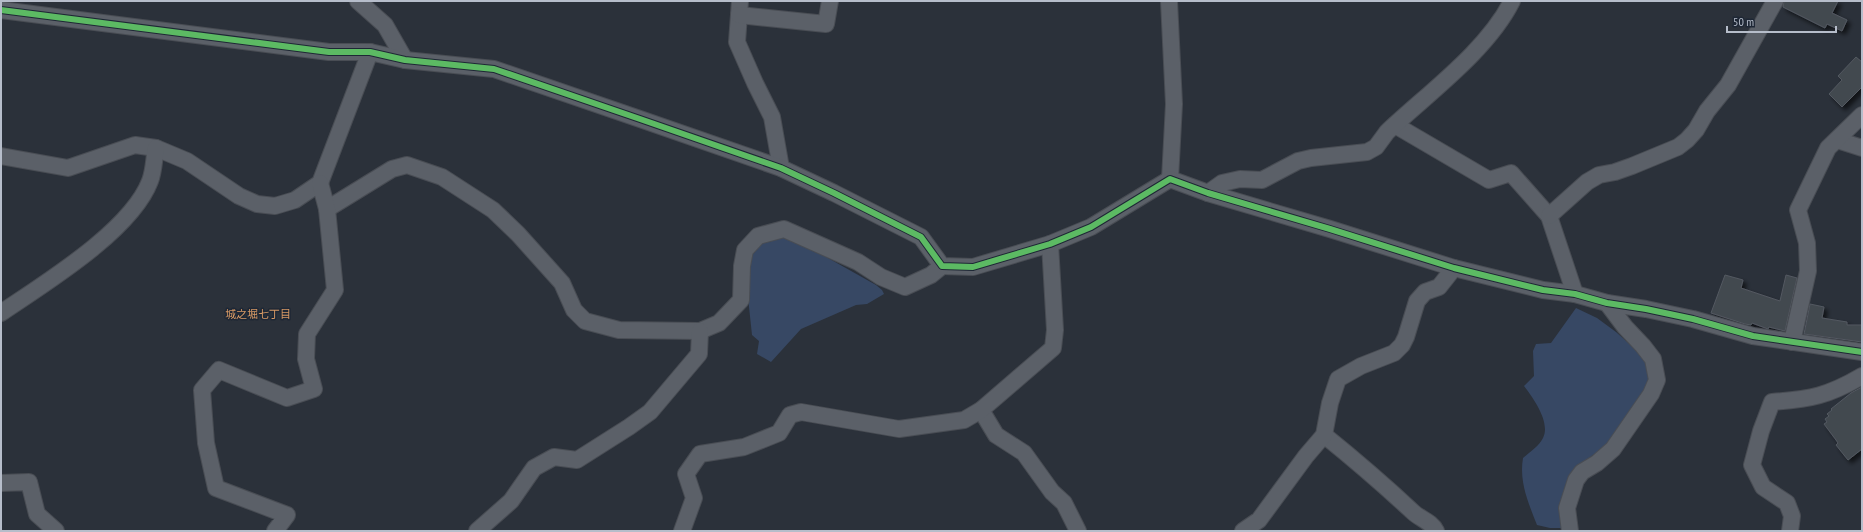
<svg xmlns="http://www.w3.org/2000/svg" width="1863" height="532" viewBox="0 0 1863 532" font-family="'PT Sans Narrow','Noto Sans JP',sans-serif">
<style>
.water{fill:#374864}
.building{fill:#43484f;stroke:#535961;filter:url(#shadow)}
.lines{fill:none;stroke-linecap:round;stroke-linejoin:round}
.minor-casing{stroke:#494d54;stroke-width:18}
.minor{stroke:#5b6068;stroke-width:16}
.cycleway-casing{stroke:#1e2735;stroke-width:8}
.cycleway{stroke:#5cba63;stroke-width:6}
.labels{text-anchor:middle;stroke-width:3;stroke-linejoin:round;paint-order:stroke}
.neighbourhood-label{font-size:11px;fill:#d79964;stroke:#1e2735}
</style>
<defs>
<filter id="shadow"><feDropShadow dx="3.5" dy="3.5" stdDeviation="2" flood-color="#0009"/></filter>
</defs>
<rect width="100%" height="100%" fill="#2b313a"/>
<g class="water">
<polygon points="787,235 876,285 882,290 884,294 867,304 856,305 801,329 771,362 757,354 759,341 752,335 747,288 752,250 758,242"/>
<path d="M1576,308L1597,318L1616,332L1646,359L1650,374L1648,385L1611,442L1574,469L1562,528H1550L1537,525C1528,502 1519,482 1523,458C1530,452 1539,446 1543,438C1551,422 1533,398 1524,386L1534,376L1533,351L1536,344L1551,343Z"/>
</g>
<g class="building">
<polygon points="1784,1 1838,1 1832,13 1847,20 1842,31 1827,24 1825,28 1783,7"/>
<polygon points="1856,57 1862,62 1862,87 1842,107 1829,94 1842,80 1838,76"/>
<polygon points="1725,275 1743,280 1741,288 1780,301 1786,275 1797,278 1785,331 1769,327 1768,329 1752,323 1751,325 1745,324 1711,313"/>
<polygon points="1810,304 1824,307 1822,318 1847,322 1847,325 1862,325 1862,342 1804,334"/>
<polygon points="1862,387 1862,449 1848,460 1836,445 1838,443 1836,440 1824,424 1827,422 1825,419 1829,416 1827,414 1832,410 1831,409 1851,393"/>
</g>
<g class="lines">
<defs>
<g id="minor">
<polyline points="358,1 385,25 405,60"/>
<polyline points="740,1 737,42 755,83 772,117 781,168"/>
<polyline points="1169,1 1174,104 1170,179"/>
<polyline points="1,10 329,52 370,52 405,60 494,69 640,119 781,168 834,193 921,237 942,266 973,267 1050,244 1091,227 1170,179 1208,193 1330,229 1454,268 1543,290 1575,294 1607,303 1646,309 1693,319 1753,336 1862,352"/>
<polyline points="739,15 826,24 830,1"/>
<polyline points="1395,125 1489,180 1511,173 1549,216 1575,294"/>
<polyline points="1837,140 1862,148"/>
<polyline points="1,156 68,168 135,145 156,148 187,161 239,196 257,204 275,206 295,200 320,183 370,52"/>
<path d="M1208,193L1222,183L1240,179L1262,180L1298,161L1311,158L1367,152L1376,147L1387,132C1427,94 1487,51 1512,1"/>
<polyline points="327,209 392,169 407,165 442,177 493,210 518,234 562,283 574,310 585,321 619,330 700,331 719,323 741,300 742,266 745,250 758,236 784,229 858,262 881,277 905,287 931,275 942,266"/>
<polyline points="1549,216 1587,182 1599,175 1615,172 1632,166 1678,147 1687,140 1696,130 1707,111 1728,85 1775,1"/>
<path d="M1,313C45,283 131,231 150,181C154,171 154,158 156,148"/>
<polyline points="1792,342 1808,271 1807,243 1798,210 1828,148 1862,115"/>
<polyline points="981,410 996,435 1024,453 1052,492 1064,503 1078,531"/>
<path d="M1324,435C1355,460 1384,485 1413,512C1420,519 1431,521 1436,531"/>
<polyline points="1,483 29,482 37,514 56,531"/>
<polyline points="275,531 287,515 216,488 206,443 202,390 219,370 287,398 314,389 306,359 307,334 335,290 327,209 320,183"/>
<polyline points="477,531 511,501 534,468 554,457 577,460 629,427 650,412 699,354 700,331"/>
<polyline points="682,531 694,498 686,474 700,454 744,447 779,433 790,415 801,412 899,429 964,420 981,410 1053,348 1055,330 1050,244"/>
<polyline points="1243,531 1259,520 1306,456 1324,435 1330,403 1338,379 1361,366 1394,353 1402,345 1406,337 1417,301 1425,292 1439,287 1454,268"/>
<polyline points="1570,531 1567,508 1576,480 1582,472 1597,463 1613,449 1651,394 1657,380 1653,359 1643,346 1625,327 1607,303"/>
<path d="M1790,531L1792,516L1787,503L1763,487L1752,465L1761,431L1772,402C1811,399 1828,396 1862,376"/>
</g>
</defs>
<use href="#minor" class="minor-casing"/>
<use href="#minor" class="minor"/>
<defs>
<polyline id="cycleway" points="1,10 329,52 370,52 405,60 494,69 640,119 781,168 834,193 921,237 942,266 973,267 1050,244 1091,227 1170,179 1208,193 1330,229 1454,268 1543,290 1575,294 1607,303 1646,309 1693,319 1753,336 1862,352"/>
</defs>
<use href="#cycleway" class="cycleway-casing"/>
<use href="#cycleway" class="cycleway"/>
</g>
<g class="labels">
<g class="neighbourhood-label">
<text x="258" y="318">城之堀七丁目</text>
</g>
</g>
<rect width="1863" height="532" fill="none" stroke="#b6bdca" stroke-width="4"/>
<path d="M1727 26v6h109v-6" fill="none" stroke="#b6bdca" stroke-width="2"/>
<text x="1733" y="26" font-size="12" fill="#b6bdca" stroke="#1e2735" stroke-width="3" paint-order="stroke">50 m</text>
</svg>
